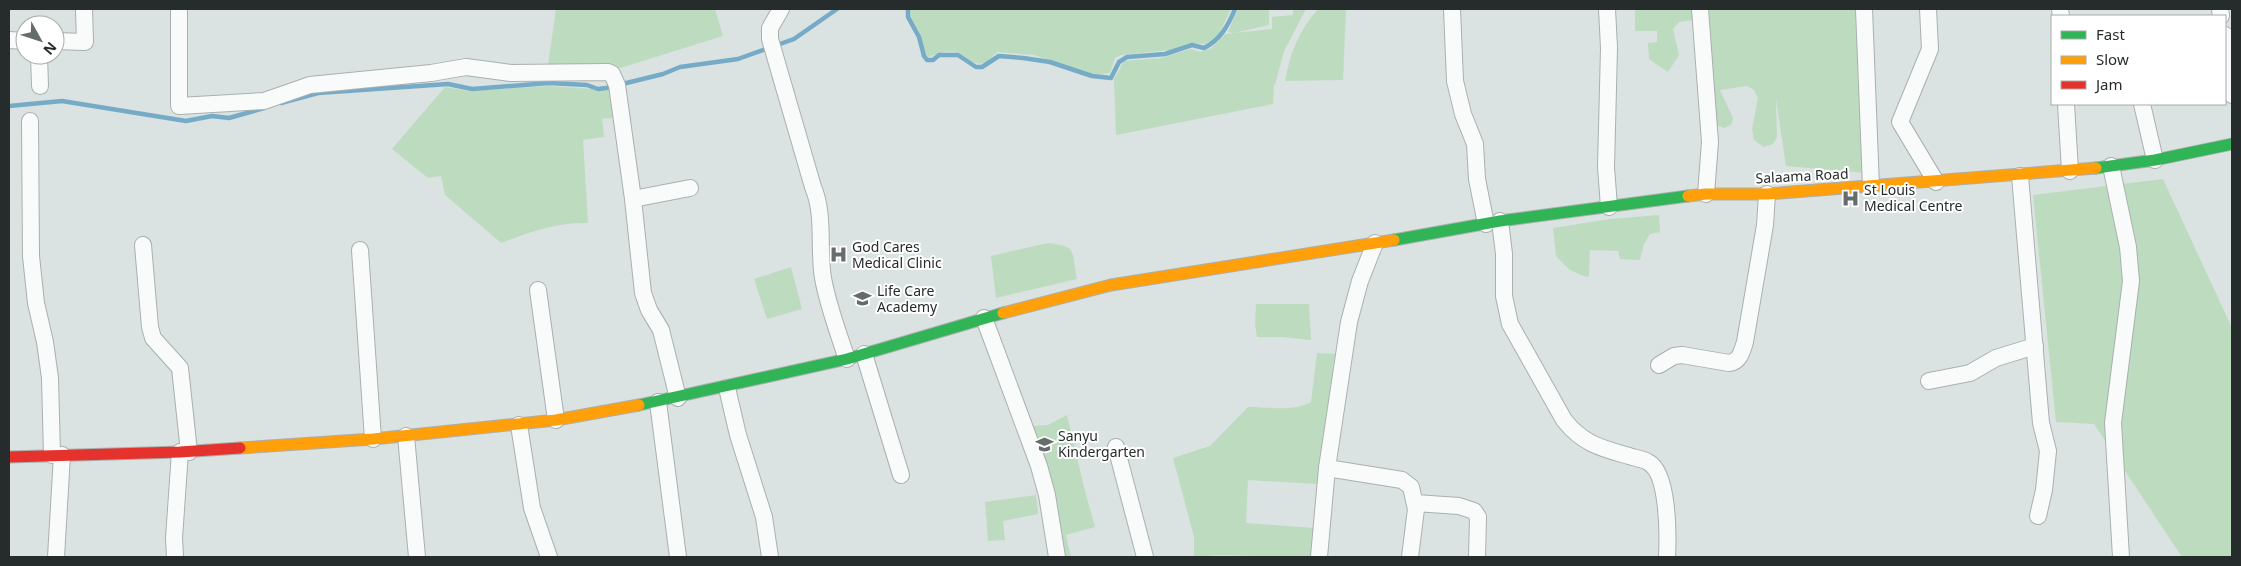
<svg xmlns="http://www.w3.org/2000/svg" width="2241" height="566" viewBox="0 0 2241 566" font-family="'Noto Sans',sans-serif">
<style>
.green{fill:#bddcbf}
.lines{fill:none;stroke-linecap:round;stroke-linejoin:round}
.stream{stroke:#76abc7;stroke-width:4.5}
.street-casing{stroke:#aab0af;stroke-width:18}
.fast-casing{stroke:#aab0af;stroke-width:13}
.slow-casing{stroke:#aab0af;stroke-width:13}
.jam-casing{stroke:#aab0af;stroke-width:13}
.street{stroke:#f9fbfb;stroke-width:16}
.fast{stroke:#30b455;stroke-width:11}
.slow{stroke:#ff9f0a;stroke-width:11}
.jam{stroke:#e5322d;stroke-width:11}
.labels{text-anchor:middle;stroke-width:4;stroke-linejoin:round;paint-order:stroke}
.street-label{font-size:14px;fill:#262c2b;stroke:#fff}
.poi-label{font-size:14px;fill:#262c2b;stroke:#fff;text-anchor:start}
</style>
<rect width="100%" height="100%" fill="#dae2e2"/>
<g class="green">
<polygon points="556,9 715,9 723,36 617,69 548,64"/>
<path d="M910,9H1231L1219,34L1207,44L1190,43L1170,50L1121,55L1115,58L1110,73L1094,75L1034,55L998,52C992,55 991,61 983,63C971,66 966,54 955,52C945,50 937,54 928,57L926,56L918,30L911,20Z"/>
<polygon points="1238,9 1269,9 1269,25 1234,33 1228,32"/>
<polygon points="1293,9 1306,9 1284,51 1275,85 1274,84 1273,104 1116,135 1114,79 1124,61 1161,58 1191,49 1200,52 1211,48 1225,34 1272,29 1272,17 1293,15"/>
<path d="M1318,9H1346L1343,80L1285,81C1290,53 1299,30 1318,9Z"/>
<polygon points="1635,9 1693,9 1694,20 1679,22 1673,29 1679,55 1668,72 1649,59 1648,43 1657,42 1657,31 1635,31"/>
<polygon points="1709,9 1860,9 1866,173 1786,166 1776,99 1777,137 1773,144 1764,147 1754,140 1752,129 1758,98 1754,90 1747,86 1720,90 1733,118 1731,125 1724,128 1716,125"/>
<path d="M548,86L609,90L613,118L602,119L604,137L583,140L588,223C557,222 529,232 501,243L445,195L441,176L428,178L392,149L445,87L468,91Z"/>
<polygon points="2163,179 2232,328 2232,557 2182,557 2094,424 2056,422 2033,195"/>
<polygon points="1659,215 1660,232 1650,234 1644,244 1640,260 1620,259 1618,251 1590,250 1589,276 1586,277 1570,270 1556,256 1553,228 1610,219"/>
<path d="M1048,243C1079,246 1071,252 1077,279L996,298L991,256Z"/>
<polygon points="791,267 802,309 767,319 754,279"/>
<polygon points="1256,304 1309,304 1311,340 1283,337 1257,337 1255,324"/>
<path d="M1317,353L1335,354L1317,484L1248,480L1246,523L1314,528L1313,557L1216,555L1194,557V537L1173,458L1210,446L1248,407C1267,407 1294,412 1311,402Z"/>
<polygon points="1067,415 1085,491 1095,527 1066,535 1071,557 1060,557 1042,452 1033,426 1048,425"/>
<polygon points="1036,495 1038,514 1003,521 1005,540 988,541 985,502"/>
</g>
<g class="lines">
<g class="stream">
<path d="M908,9V17L919,37L924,56L927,60H933L939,55H958L976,67H982L999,56L1023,58L1050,62L1092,76L1111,78L1119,62L1127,57L1165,54L1192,45L1204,48C1220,40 1228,26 1235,9"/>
<polyline points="281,103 318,93 448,84 472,89 549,83 587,85 598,89 606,88 663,74 680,67 738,59 794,39 837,9"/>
<polyline points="9,106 62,101 186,121 212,116 229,118 264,108"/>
</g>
<defs>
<g id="street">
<polyline points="179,9 179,106 264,101 310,85 431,73 466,67 511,73 608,72 612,74 617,85 633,199 643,293 649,310 661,330 678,398"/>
<path d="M781,9L770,28V39L813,187C825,215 818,248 823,278C828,306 838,332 847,359"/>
<polyline points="1452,9 1455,81 1463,114 1475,144 1477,179 1486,224"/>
<polyline points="1607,9 1609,48 1606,167 1609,207"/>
<polyline points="1700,9 1710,142 1706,194"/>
<polyline points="1864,9 1871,187"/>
<polyline points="1928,9 1930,49 1900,122 1936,182"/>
<polyline points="2060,9 2061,16"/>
<polyline points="2220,9 2221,16"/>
<polyline points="2225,35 2232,95"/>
<polyline points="9,40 25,41"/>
<polyline points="55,41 85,42 84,9"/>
<polyline points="39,55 40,86"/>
<polyline points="2066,104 2070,171"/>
<polyline points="2142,104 2155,160"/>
<polyline points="30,121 31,256 36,303 45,342 50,378 52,455"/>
<polyline points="2111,166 2128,247 2131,281 2113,423 2121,557"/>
<polyline points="2020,176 2041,423 2048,451 2044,490 2038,516"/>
<polyline points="633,199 690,188"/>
<path d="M1500,221L1504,254V296L1510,324L1564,420C1583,444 1601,448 1629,456C1635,458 1643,459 1648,462C1669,473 1668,536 1667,557"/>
<polyline points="143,245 150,327 153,338 180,368 189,452"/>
<polyline points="360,250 373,439"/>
<polyline points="538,290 556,420"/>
<polyline points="984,318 1039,466 1047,495 1057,557"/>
<polyline points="864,354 901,475"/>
<path d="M1659,365L1674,356L1682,355L1729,363C1740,362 1742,351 1745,342L1765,225L1767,194"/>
<polyline points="1929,381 1970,373 1996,358 2035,346"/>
<polyline points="727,388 738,435 764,517 770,557"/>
<polyline points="658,402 678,557"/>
<polyline points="519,425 532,508 549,557"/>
<polyline points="406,436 417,557"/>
<polyline points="1116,447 1145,557"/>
<polyline points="1327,468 1402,480 1411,487 1416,509 1410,557"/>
<polyline points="1415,503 1459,506 1474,511 1478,517 1477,557"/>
<polyline points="56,557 62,455"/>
<polyline points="175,557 174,538 180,452"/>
<polyline points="1319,557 1327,468 1349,322 1360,281 1375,243"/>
</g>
<g id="fast">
<polyline points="2096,168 2155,160 2232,144"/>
<polyline points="1394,240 1500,221 1688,196"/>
<polyline points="639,405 847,359 1003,313"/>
</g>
<g id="slow">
<polyline points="1688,196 1706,194 1767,194 2096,168"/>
<polyline points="1003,313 1111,285 1394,240"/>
<polyline points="240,448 373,439 556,420 639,405"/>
</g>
<polyline id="jam" points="9,457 180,452 240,448"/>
</defs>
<use href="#street" class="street-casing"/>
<use href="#fast" class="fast-casing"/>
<use href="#slow" class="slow-casing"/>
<use href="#jam" class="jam-casing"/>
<use href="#street" class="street"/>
<use href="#fast" class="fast"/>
<use href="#slow" class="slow"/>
<use href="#jam" class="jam"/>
</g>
<defs>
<symbol id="hospital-bare" viewBox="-9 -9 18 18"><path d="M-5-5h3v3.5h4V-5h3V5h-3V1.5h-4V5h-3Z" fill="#656c6b" stroke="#fff" stroke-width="2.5" paint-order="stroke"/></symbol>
<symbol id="school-bare" viewBox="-9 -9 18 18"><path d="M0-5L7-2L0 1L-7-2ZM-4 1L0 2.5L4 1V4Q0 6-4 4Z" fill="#656c6b" stroke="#fff" stroke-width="2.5" paint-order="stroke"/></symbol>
</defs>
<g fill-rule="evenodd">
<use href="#hospital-bare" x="1838" y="186" width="25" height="25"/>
<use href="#hospital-bare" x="826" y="242" width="25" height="25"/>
<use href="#school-bare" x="850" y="286" width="25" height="25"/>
<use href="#school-bare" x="1032" y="432" width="25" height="25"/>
</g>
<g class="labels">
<g class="street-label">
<text transform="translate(1802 176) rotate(-3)" y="5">Salaama Road</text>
</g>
<g class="poi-label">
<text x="1864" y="195">St Louis<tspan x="1864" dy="16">Medical Centre</tspan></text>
<text x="852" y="252">God Cares<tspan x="852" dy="16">Medical Clinic</tspan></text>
<text x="877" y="296">Life Care<tspan x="877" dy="16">Academy</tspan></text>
<text x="1058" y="441">Sanyu<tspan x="1058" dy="16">Kindergarten</tspan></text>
</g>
</g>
<rect width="2241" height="566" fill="none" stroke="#262c2b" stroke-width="20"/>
<rect x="2051" y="15" width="175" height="90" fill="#ffffff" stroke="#a8abaa"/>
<rect x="2061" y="31" width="25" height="8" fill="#30b455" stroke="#a8abaa"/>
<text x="2096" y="40" font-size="15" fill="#262c2b">Fast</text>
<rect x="2061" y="56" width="25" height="8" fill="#ff9f0a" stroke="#a8abaa"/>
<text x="2096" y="65" font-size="15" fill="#262c2b">Slow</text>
<rect x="2061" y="81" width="25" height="8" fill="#e5322d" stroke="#a8abaa"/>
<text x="2096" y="90" font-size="15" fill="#262c2b">Jam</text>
<g transform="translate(40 40) rotate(130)"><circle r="24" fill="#ffffff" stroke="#a8abaa"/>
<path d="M0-4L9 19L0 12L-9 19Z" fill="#656c6b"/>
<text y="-8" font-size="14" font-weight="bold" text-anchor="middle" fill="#262c2b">N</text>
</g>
</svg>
